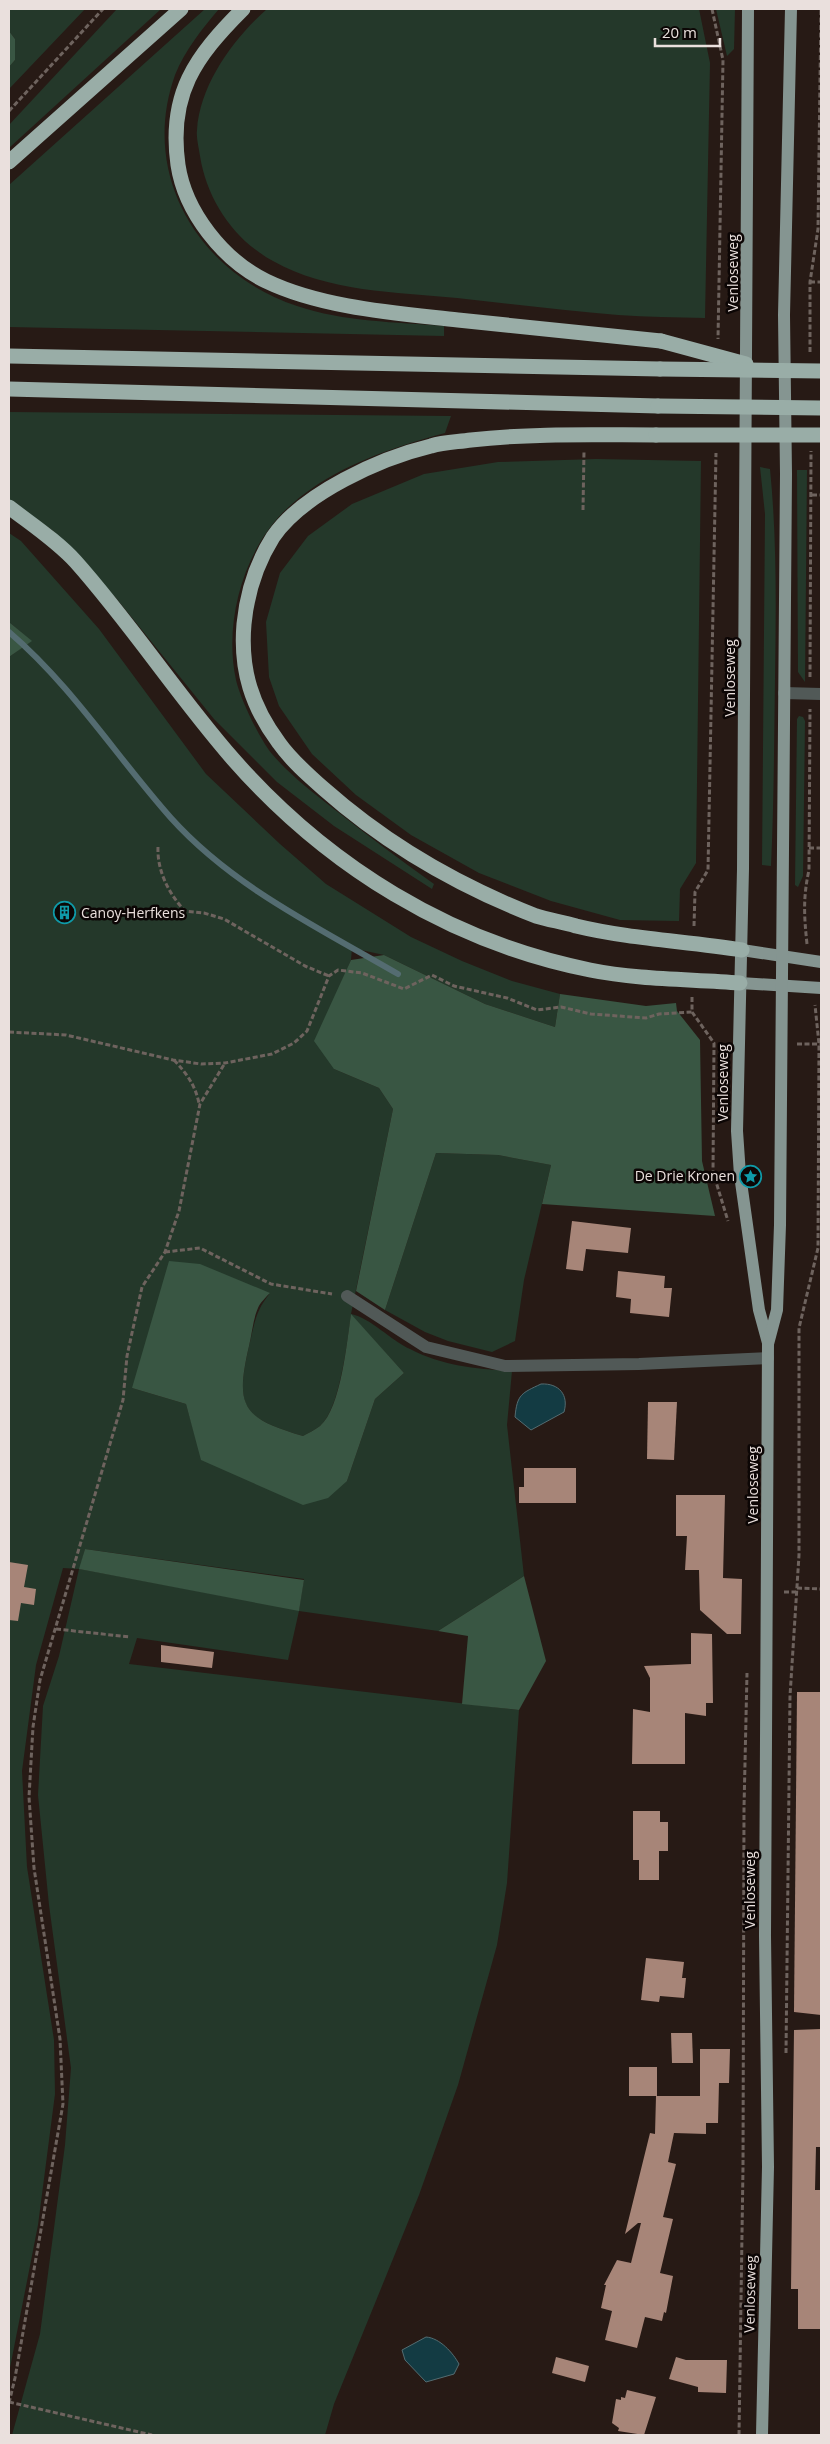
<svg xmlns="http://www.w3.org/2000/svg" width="830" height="2444" viewBox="0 0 830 2444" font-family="'Open Sans',sans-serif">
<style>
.green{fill:#24382a;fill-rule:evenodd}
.forest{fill:#395643}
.water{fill:#133b43;stroke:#546c71}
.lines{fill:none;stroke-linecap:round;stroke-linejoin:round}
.stream{stroke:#546c71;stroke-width:6}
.building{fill:#a78578}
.path{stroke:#6e635e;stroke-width:3;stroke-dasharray:5 2.5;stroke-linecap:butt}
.minor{stroke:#515957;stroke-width:12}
.major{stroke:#859591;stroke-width:12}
.highway{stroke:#99ada7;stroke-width:15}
.highway-bridge{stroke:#99ada7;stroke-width:15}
.labels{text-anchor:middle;stroke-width:5;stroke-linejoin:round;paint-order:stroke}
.street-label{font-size:14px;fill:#eae0dd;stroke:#0c0605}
.poi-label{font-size:14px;fill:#eae0dd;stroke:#0c0605;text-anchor:start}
</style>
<rect width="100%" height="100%" fill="#271a15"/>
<g class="green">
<polygon points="9,9 85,9 9,89 9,67 15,60 15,39 9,31"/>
<polygon points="117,9 161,9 9,148 9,125"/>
<path d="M205,9H219C202,29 185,50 175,75C139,176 200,274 297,306C344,322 396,322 444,326V336L9,327V185Z"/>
<path d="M267,9H699L710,63L705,318C676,317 647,317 618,315C564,310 510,304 457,298C395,292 328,292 273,261C234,240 207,200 200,156C199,148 196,138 197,130C200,84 234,38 267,9Z"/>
<polygon points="716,9 735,9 734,49 727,56"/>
<path d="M9,412L451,416L445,433C391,448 335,466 292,504C245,544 223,620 236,680C240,698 260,740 272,754C290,775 312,792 334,809C367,835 400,860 434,884L432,889L334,826L277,782L214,719L116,598L52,530L9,500Z"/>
<polygon points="596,459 701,461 696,863 680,889 679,921 620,920 551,901 479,873 411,835 356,795 312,754 279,706 269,677 266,622 280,573 308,536 352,504 424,474 498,462"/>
<path d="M760,467L770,469C777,539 776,609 775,679C774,741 774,804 771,866L762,865L765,514Z"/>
<polygon points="797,470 807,470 805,682 798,672"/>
<path d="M9,533L21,541L99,629L206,774L280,844L326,884L411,937L462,961L512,981L560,994L555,1027L485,1004L384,955L352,948L351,960L334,1000V1069L379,1088L393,1109L351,1314C371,1318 390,1340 410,1349C443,1366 476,1369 512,1371L507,1425L524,1576L438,1631L299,1611L288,1660L137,1638L129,1664L519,1710L507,1883L497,1945L458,2085L419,2195L334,2404L325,2435H12L40,2334L65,2145L71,2068L49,1905L38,1795L43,1706L59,1656L79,1569L63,1568L36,1665L22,1771L27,1867L54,2040L55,2094L38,2225L9,2373V657L31,641L9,622ZM270,1293C255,1312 255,1322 249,1346C235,1408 242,1418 303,1436C308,1433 315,1430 320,1426C340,1409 347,1342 351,1315L404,1373L375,1399L347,1481L202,1460L186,1404L132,1388ZM85,1549L304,1579L299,1610L80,1569Z"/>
<polygon points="799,716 803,717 805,721 803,876 798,887 795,885 797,719"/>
<polygon points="436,1153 498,1155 551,1165 524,1280 515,1341 492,1352 448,1341 425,1332 385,1310"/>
</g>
<g class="forest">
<polygon points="9,31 15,39 15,60 9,67"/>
<polygon points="9,622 32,641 9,657"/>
<polygon points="384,955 485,1004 555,1027 560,994 646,1006 676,1003 677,1011 700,1040 702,1161 715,1216 542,1204 551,1165 498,1155 436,1153 385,1310 356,1291 393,1109 379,1088 334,1069 314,1041 351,960"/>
<path d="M169,1261L200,1264L270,1293C266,1297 260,1303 258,1308C253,1319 252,1334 249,1346C235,1407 242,1418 303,1436C308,1433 315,1430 320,1426C341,1408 347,1341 351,1314L404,1373L375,1399L347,1481L328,1498L303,1505L201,1460L186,1404L132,1388Z"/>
<polygon points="85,1549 304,1580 299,1611 79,1569"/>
<polygon points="524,1576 546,1661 519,1710 462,1704 468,1636 438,1631"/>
</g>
<g class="water">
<path d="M541,1384C559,1383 569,1395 564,1412L531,1430L515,1417C517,1394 522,1393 541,1384Z"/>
<path d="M426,2337C440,2338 453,2353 459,2364L454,2374L426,2382L405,2360L402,2350Z"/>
</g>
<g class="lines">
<path class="stream" d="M9,632C72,686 116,756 171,818C233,887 319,928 398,974"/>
</g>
<g class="building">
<polygon points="572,1221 631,1228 628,1253 586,1249 583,1271 566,1269"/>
<polygon points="618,1271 665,1276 664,1288 672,1288 669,1317 630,1313 631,1299 616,1297"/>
<polygon points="648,1402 677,1402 674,1460 647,1459"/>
<polygon points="524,1468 576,1468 576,1503 519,1503 519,1487 524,1487"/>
<polygon points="676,1495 725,1495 723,1578 742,1579 741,1634 727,1634 700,1610 699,1570 685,1570 687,1536 676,1536"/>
<polygon points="9,1562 28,1565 24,1587 36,1589 34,1605 21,1603 18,1621 9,1620"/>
<polygon points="691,1633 712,1634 713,1703 706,1703 706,1716 685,1713 685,1764 632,1764 633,1709 650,1712 650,1678 644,1666 691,1664"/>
<polygon points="161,1645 214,1652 212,1668 161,1662"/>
<polygon points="797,1692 821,1692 821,2015 794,2012"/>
<polygon points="633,1811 660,1811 660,1822 668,1822 668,1851 659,1851 659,1880 639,1880 639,1860 633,1860"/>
<polygon points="646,1958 684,1962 682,1978 686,1978 684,1998 660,1996 659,2002 641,2000"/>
<polygon points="821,2029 821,2147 816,2147 815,2190 821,2190 821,2329 798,2329 798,2289 791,2289 794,2030"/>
<polygon points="671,2033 692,2033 693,2063 672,2063"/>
<polygon points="700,2049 730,2049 729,2083 719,2083 718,2123 706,2123 706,2134 674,2133 668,2162 676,2164 663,2217 673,2219 660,2273 673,2276 666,2313 664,2312 662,2321 645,2317 637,2348 605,2340 612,2311 601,2308 606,2285 604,2285 617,2260 631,2263 641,2223 638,2223 625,2234 650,2133 655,2134 656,2096 629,2096 629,2067 657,2067 657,2096 700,2096"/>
<polygon points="556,2357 589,2366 585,2382 552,2373"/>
<polygon points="676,2357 686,2360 727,2360 726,2393 698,2392 698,2387 669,2379"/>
<polygon points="627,2390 656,2397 644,2435 618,2431 619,2428 612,2423 616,2399 621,2400 621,2397 625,2398"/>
</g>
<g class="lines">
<g class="path">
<polyline points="712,9 723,60 718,339"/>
<polyline points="9,111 103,9"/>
<polyline points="810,282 821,282"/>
<polyline points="810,352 810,282 818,229 821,9"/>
<polyline points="812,495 821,495"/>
<polyline points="583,510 584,451"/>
<polyline points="810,677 811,451"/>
<path d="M158,847C157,871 169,894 185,911L204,913L224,919L305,966L329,976"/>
<polyline points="809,848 821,848"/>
<polyline points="694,926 695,892 708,870 716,453"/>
<path d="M807,944C804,916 803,897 809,870L810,709"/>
<polyline points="692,997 692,1012 714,1043 713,1172 728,1221"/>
<polyline points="9,1032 66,1035 173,1060 201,1064 225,1063 272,1054 294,1043 307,1031 329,976 338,970 362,973 404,989 432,975 454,986 507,998 537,1010 561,1007 591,1014 646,1018 659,1014 692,1012"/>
<polyline points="797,1044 821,1044"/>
<path d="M174,1060C187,1074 195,1085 199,1103"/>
<polyline points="165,1252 200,1248 271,1284 332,1294"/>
<polyline points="797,1588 821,1589"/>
<polyline points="784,1592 796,1592"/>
<polyline points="56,1629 130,1637"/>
<polyline points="786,2053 790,1696 799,1555 799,1328 818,1248 819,1044 815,1005"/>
<polyline points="9,2402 152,2435"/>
<polyline points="9,2403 15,2378 63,2104 60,2039 34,1868 29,1797 33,1727 40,1680 123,1400 127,1356 142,1287 165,1252 179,1211 200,1104 225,1063"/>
<polyline points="739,2435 743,2167 744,1808 747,1673"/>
</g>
<g class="minor">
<polyline points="784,693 821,694"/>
<polyline points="347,1296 426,1347 505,1366 639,1364 768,1358"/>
</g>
<g class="major">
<polyline points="748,9 743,869 737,1131 740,1175 759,1310 768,1343"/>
<polyline points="742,950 821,962"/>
<polyline points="740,983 821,988"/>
<polyline points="762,2435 768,2167 765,1936 768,1344 777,1310 780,1225 786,474 784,315 791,9"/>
</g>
<g class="highway">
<path d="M243,9C195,57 168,94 178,165C185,212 223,260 266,281C322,308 396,313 458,320C525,327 593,334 661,341"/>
<polyline points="9,162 181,9"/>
<polyline points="9,356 660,369"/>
<polyline points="9,389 658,406"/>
<path d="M656,435C595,435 532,433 471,440C458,442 444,442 431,446C381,458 303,493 273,537C256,564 247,593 244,624C240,670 252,707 279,743C291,760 308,775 324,789C386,844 459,886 536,916C549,920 563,922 576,926C630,939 686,941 742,950"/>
<path d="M9,507C31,524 57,541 76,562C132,625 178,696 233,759C327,866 450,942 590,970C639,980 691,979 740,983"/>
</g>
<g class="highway-bridge">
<polyline points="661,341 746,364"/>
<polyline points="660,369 821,371"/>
<polyline points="658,406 821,408"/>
<polyline points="656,435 821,435"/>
</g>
</g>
<defs>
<symbol id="building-ring" viewBox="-11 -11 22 22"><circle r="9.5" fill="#0c0605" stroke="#0f9aa8" stroke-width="1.5"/><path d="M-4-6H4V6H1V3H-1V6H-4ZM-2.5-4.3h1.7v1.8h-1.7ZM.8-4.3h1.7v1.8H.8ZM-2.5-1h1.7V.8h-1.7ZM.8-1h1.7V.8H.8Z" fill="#0f9aa8"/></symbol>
<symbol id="sight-ring" viewBox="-11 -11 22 22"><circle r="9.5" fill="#0c0605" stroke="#0f9aa8" stroke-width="1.5"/><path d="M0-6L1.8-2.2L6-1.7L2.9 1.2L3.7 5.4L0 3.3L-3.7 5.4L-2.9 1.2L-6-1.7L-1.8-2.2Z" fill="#0f9aa8"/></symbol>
</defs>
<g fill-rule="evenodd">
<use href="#building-ring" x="52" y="900" width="25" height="25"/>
<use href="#sight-ring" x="738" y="1164" width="25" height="25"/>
</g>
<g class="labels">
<g class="street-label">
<text transform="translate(733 273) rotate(-90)" y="5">Venloseweg</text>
<text transform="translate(730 678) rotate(-90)" y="5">Venloseweg</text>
<text transform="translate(723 1083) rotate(-90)" y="5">Venloseweg</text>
<text transform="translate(753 1485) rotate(-90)" y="5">Venloseweg</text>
<text transform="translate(750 1890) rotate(-90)" y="5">Venloseweg</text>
<text transform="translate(750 2294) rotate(-89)" y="5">Venloseweg</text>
</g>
<g class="poi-label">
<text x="81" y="918">Canoy-Herfkens</text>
<text x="735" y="1181" text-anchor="end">De Drie Kronen</text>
</g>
</g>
<rect width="830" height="2444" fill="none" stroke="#eae0dd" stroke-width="20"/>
<path d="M655 38v8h65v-8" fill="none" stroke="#eae0dd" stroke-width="2.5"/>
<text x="662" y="38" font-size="15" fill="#eae0dd" stroke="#0c0605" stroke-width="4" paint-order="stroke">20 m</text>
</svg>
